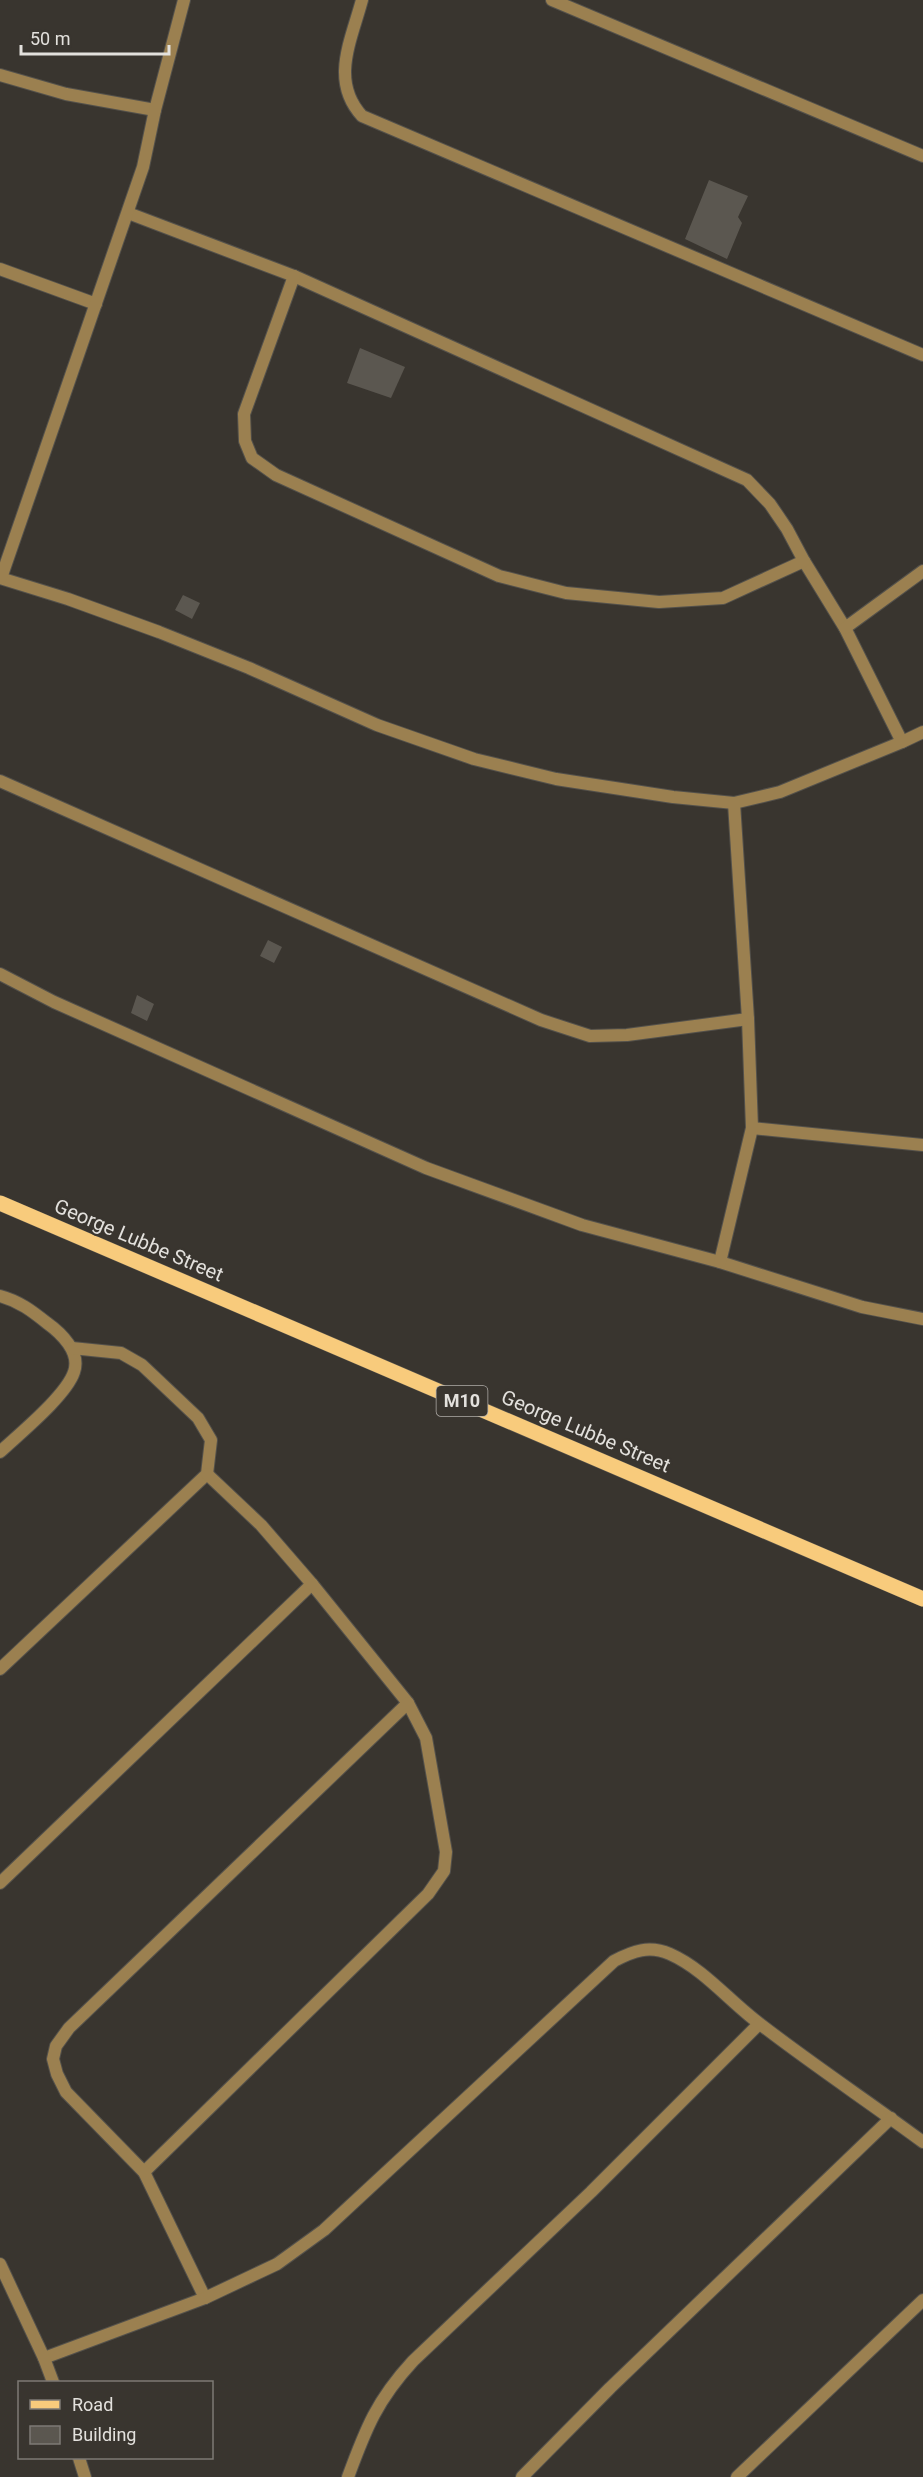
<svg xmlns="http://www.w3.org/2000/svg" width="923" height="2477" viewBox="0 0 923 2477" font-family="Roboto,sans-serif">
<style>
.building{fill:#5b5750}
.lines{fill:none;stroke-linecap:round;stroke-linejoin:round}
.minor-casing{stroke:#54514b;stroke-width:14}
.tertiary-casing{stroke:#54514b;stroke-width:14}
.primary-casing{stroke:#54514b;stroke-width:16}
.minor{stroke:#9b8050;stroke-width:12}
.tertiary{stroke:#9b8050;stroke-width:12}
.primary{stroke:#f8cb7c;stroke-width:15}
.labels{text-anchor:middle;stroke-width:4.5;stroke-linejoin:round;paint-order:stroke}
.shield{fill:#39352f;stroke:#b0ada9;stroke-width:1.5}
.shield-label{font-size:18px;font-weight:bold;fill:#e3e1dd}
.street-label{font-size:20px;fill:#e3e1dd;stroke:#39352f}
</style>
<rect width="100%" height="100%" fill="#39352f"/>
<g class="building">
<polygon points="709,180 748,196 738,217 742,223 727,259 685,239"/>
<polygon points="360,348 405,367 391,398 347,383"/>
<polygon points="183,595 200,603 192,619 175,610"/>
<polygon points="268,940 282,947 274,963 260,956"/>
<polygon points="137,995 154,1004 147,1021 131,1013"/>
</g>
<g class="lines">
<defs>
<g id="minor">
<path d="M362,0C351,41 330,81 362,116L923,355"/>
<polyline points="552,0 923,156"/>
<polyline points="0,75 66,94 155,110"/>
<polyline points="128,213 294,276 747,480 770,504 787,529 804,561 845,628 902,742"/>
<polyline points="0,269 96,304"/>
<polyline points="294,276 244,414 245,441 252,458 276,475 499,576 566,593 659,602 723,598 804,561"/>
<polyline points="0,578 68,599 159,632 249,668 377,725 474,759 556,779 673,797 734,803 780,792 902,742 923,732"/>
<polyline points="1,578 143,167 155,110 184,0"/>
<polyline points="845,628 923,571"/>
<polyline points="0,781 541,1020 590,1036 627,1035 748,1019"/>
<polyline points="0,974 54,1002 426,1168 582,1225 720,1262 862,1307 923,1319"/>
<polyline points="752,1128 923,1145"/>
<polyline points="720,1262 752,1128 748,1019 734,803"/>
<path d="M0,1296C19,1301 32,1311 47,1323C61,1333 81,1352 74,1372C66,1396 19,1434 0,1452"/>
<polyline points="0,1669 207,1474 211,1440 198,1418 142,1365 121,1353 72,1348"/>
<polyline points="0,1883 312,1584"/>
<polyline points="144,2172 428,1894 444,1871 446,1852 426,1738 408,1703 312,1584 261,1525 207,1474"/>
<polyline points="205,2298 144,2172 66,2092 57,2074 53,2059 56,2046 69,2028 408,1703"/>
<path d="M44,2358L205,2298L277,2264L324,2230L614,1961C633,1951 649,1945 670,1954C704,1969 730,2002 760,2024C813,2065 869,2102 923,2142"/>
<path d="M348,2477C366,2428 377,2400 413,2361L591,2192L759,2024"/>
<polyline points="522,2477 610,2388 891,2118"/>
<polyline points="737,2477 923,2300"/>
</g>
<g id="tertiary">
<polyline points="0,2264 44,2358 53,2382"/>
<polyline points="79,2458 85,2477"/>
</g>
<polyline id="primary" points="0,1203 923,1599"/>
</defs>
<use href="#minor" class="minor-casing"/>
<use href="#tertiary" class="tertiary-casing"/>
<use href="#primary" class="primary-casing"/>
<use href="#minor" class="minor"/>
<use href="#tertiary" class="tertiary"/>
<use href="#primary" class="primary"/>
</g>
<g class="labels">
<rect class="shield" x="436.5" y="1386" width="51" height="30" rx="4.5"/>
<g class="shield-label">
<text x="462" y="1407">M10</text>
</g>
<g class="street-label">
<text transform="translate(139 1240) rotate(23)" y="7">George Lubbe Street</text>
<text transform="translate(586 1431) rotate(23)" y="7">George Lubbe Street</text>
</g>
</g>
<rect x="18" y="2381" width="195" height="78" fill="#39352f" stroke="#7d7a75" stroke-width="1.5"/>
<rect x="30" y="2400" width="30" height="9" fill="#f8cb7c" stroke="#7d7a75" stroke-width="1.5"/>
<text x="72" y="2411" font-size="18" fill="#e3e1dd">Road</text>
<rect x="30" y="2426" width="30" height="18" fill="#5b5750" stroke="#7d7a75" stroke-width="1.5"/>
<text x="72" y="2441" font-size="18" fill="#e3e1dd">Building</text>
<path d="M21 45v9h148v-9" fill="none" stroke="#e3e1dd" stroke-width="3"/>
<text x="30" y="45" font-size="18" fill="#e3e1dd" stroke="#39352f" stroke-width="4.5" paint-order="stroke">50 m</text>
</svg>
